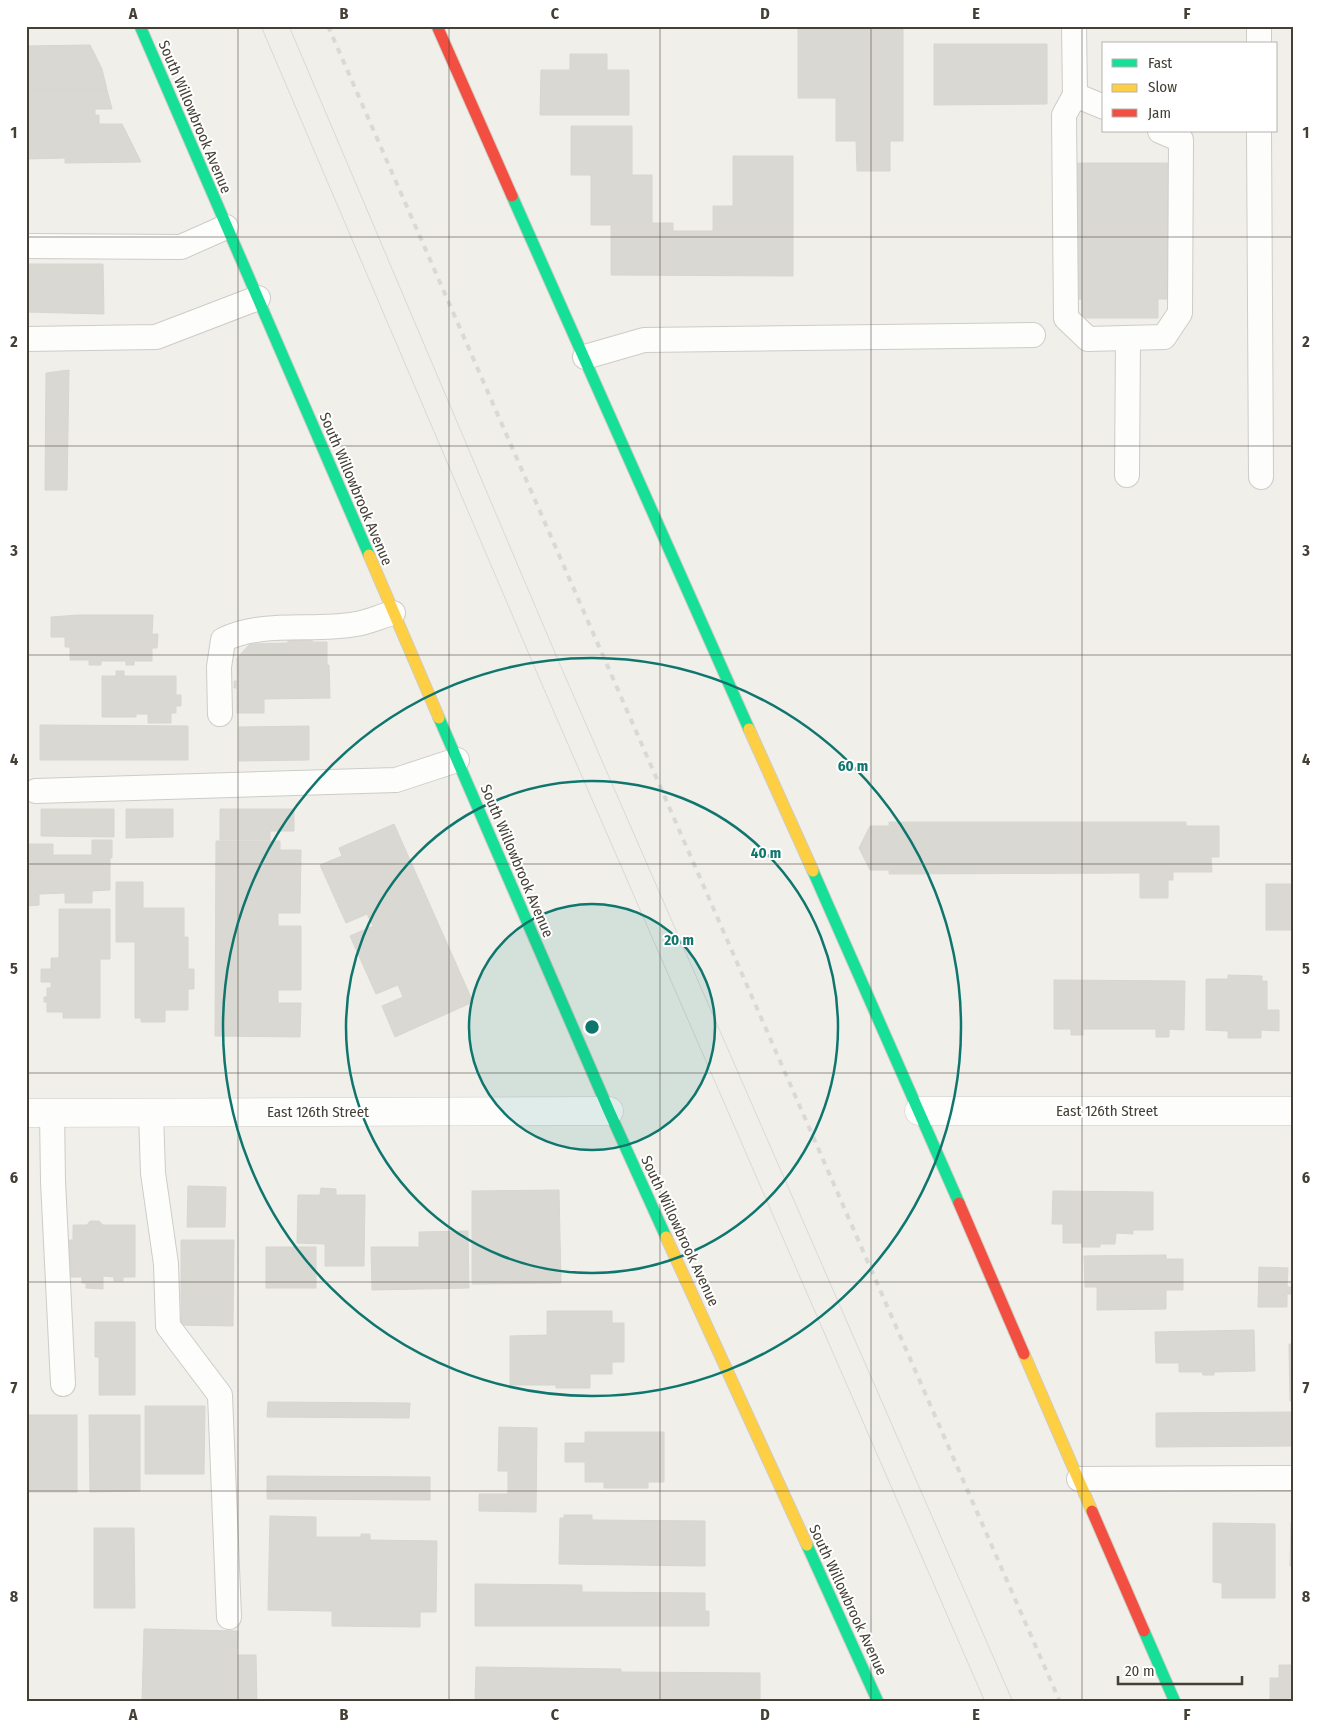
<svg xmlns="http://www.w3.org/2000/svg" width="1320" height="1728" viewBox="0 0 1320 1728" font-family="'Fira Sans Condensed',sans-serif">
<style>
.building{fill:#dad8d2;stroke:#d8d6d0}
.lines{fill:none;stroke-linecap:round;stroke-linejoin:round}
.lane-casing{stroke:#ceccc7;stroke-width:26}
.street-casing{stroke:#ceccc7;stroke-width:29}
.fast-casing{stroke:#ceccc1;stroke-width:13}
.slow-casing{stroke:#ceccc1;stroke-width:13}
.jam-casing{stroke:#ceccc1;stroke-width:13}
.lane{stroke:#fdfdfc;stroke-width:24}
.street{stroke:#fdfdfc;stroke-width:28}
.fast{stroke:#16e098;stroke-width:11}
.slow{stroke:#ffcf43;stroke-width:11}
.jam{stroke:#f24e42;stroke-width:11}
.tram{stroke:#d9d9d8;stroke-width:1}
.rail{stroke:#d9d9d8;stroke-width:4;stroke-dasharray:6 6;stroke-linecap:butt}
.grid{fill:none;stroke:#454036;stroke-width:1;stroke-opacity:0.55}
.ring{fill:none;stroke:#0f766e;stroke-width:2.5}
.labels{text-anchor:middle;stroke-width:4;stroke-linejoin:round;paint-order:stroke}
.street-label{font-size:15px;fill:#454036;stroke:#fff}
.centre{fill:#0f766e;stroke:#fff;stroke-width:2.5}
.ring-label{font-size:15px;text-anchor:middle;font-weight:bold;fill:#0f766e;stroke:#fff;stroke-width:4;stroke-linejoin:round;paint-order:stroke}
.neatline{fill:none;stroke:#454036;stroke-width:2}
.grid-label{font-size:16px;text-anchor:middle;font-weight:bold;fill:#454036}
</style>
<rect width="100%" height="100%" fill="#f0efea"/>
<g class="building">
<polygon points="798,26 903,26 903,141 890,141 890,171 857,171 856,141 836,141 836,98 798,98"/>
<polygon points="934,44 1047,44 1047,104 934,105"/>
<polygon points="90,45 102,69 107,90 26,90 26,46"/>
<polygon points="570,54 607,54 607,70 629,70 629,115 540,115 541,70 570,70"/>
<polygon points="26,90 107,90 112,109 95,109 95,115 99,115 99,124 122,124 141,162 65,163 65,158 26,159"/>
<polygon points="571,126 632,126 632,175 652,175 652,223 673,223 673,231 713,231 713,206 733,206 733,156 793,156 793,276 611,275 611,225 591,225 591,175 571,175"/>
<polygon points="1072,163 1171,163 1170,299 1158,299 1158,318 1082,318 1082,299 1072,299"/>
<polygon points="26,264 103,264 104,314 26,312"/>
<polygon points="69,370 67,490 45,490 46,373"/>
<polygon points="78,615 153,615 152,634 158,634 157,648 152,648 152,661 134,661 134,665 126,665 126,661 101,661 101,665 89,665 89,660 70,660 70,647 65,647 65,637 51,637 51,617"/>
<polygon points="288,639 312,639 312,642 327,642 327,665 329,665 330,698 264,699 264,713 237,713 237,688 234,688 234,681 237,681 237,658 250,644 288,643"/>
<polygon points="116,671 124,671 124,676 176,676 176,695 181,695 181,706 176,706 176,713 171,713 171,723 148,723 148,714 136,714 136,717 102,717 102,676 116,676"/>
<polygon points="40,725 188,726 188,760 40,760"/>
<polygon points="309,726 309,760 239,761 239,727"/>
<polygon points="41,809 114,809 114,837 41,836"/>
<polygon points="126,809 173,809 173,837 126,838"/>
<polygon points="220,809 294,809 294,831 270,831 270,840 220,840"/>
<polygon points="889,822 1186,822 1186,826 1219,826 1219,857 1211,857 1212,872 1173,872 1173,880 1168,880 1168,898 1140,898 1140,873 889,874 889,870 870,870 859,848 870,826 889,826"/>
<polygon points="394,824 473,1002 395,1037 382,1006 403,997 398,985 376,994 350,936 373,926 367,914 346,923 320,865 342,856 339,848"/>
<polygon points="92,840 112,840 112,858 110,858 110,890 92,891 92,903 65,903 65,893 39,894 39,905 26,906 26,844 53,844 53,855 92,855"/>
<polygon points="216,841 280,841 280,850 301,850 300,913 278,913 278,926 301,926 301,990 278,990 278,1003 301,1003 300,1037 215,1036"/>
<polygon points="116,882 143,882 143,908 184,908 184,937 188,937 188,969 194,969 194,989 188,989 188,1010 165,1010 165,1022 141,1022 141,1018 135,1018 135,942 116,942"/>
<rect x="1266" y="884" width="28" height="46"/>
<polygon points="59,909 110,909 110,959 100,959 100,1018 63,1018 63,1012 47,1012 47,1002 44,1002 44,997 47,997 47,988 51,988 51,982 41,982 41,969 51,969 51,958 59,958"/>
<polygon points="1228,975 1262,976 1262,981 1267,981 1267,1010 1279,1010 1279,1031 1261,1030 1261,1038 1228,1038 1228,1031 1206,1030 1206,979 1228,979"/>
<polygon points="1054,980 1185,981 1184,1030 1169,1029 1169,1037 1156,1037 1156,1029 1083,1029 1083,1035 1071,1035 1071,1029 1054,1029"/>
<polygon points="188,1186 226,1187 225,1227 187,1227"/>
<polygon points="321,1188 336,1189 336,1195 365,1195 364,1266 325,1266 325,1244 297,1243 298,1195 320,1195"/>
<polygon points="559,1190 561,1283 472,1284 472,1191"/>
<polygon points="1053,1191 1153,1192 1153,1230 1133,1230 1133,1234 1116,1233 1115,1244 1100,1244 1100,1247 1082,1247 1082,1243 1063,1243 1063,1224 1052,1224"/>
<polygon points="90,1221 99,1221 103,1225 135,1225 135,1277 123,1277 123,1281 114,1281 114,1277 103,1276 103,1289 86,1288 86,1283 82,1283 82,1277 69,1277 69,1240 73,1240 73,1225 87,1225"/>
<polygon points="468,1231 469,1288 372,1290 371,1247 419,1247 419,1232"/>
<polygon points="181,1240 234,1240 233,1326 181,1325"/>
<rect x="266" y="1247" width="50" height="41"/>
<polygon points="1166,1255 1166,1259 1183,1259 1183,1290 1166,1290 1166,1309 1097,1310 1097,1287 1085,1287 1084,1256"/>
<polygon points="1259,1267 1288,1268 1287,1287 1294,1287 1294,1294 1287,1294 1287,1307 1258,1307"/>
<polygon points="547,1311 612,1311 612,1323 624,1323 624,1362 612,1362 612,1374 590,1374 590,1388 556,1388 556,1385 510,1385 510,1336 547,1335"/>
<polygon points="95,1322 135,1322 135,1395 99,1395 99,1357 95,1357"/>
<polygon points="1254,1330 1255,1371 1214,1372 1214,1375 1203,1375 1202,1372 1179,1372 1179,1363 1156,1363 1155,1332"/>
<polygon points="1289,1344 1294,1344 1294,1401 1290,1401"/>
<polygon points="268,1402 410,1403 409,1418 267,1417"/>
<polygon points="145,1406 205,1406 204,1474 145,1474"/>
<polygon points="1294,1412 1294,1446 1156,1447 1156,1413"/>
<rect x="26" y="1415" width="51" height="77"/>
<polygon points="89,1415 140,1415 140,1491 90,1492"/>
<polygon points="499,1427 537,1428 536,1512 479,1511 479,1494 508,1494 508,1471 498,1471"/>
<polygon points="585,1432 664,1432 664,1482 648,1482 648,1488 604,1488 604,1482 585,1482 585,1462 565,1462 565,1443 585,1443"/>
<polygon points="267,1476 430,1477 430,1500 267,1499"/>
<polygon points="564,1515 592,1515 592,1520 705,1521 705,1566 559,1564 560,1518 564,1518"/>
<polygon points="270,1516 316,1517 316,1537 361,1537 361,1534 370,1534 370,1540 437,1541 436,1612 420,1612 420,1627 332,1626 332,1611 268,1610"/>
<polygon points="1291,1522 1294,1522 1294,1566 1290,1566"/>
<polygon points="1213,1523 1275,1524 1275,1598 1222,1598 1222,1583 1213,1582"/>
<polygon points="94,1528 134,1528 135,1608 94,1608"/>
<polygon points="475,1584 582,1585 582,1592 705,1593 705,1611 709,1611 709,1626 475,1626"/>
<polygon points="144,1629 238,1631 237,1655 256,1655 257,1702 142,1702"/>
<polygon points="1279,1665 1294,1665 1294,1702 1270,1702 1270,1678 1279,1678"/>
<polygon points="476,1667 621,1669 621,1672 760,1673 760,1702 475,1702"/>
</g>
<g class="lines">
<defs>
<g id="lane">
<polyline points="1074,26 1075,95"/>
<polyline points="1259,26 1259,44"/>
<polyline points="1104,107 1075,95 1064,115 1066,318 1088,339 1164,337 1180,313 1181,140 1160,131"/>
<polyline points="1259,131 1261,477"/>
<polyline points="26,246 181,247 226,227"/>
<polyline points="26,339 156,337 258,298"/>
<polyline points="585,357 644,340 1033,335"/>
<polyline points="1127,475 1128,338"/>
<path d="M220,714L219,667L223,640C262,620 314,632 356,624C369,622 381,616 393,613"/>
<polyline points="36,791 396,780 457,760"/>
<polyline points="52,1113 53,1181 63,1384"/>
<polyline points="151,1113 153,1173 166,1264 168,1326 220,1395 229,1617"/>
<polyline points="1079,1479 1294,1478"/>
</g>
<g id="street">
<polyline points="919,1111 1294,1111"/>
<polyline points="26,1113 609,1111"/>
</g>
<g id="fast">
<polyline points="140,26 369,555"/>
<polyline points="512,196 749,729"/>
<polyline points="439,718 609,1111 666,1237"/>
<polyline points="813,871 959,1203"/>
<polyline points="807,1545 878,1702"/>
<polyline points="1144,1631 1175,1702"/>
</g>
<g id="slow">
<polyline points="369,555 439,718"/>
<polyline points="749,729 813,871"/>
<polyline points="666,1237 807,1545"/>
<polyline points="1024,1354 1092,1511"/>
</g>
<g id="jam">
<polyline points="437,26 512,196"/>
<polyline points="959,1203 1024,1354"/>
<polyline points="1092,1511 1144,1631"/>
</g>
</defs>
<use href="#lane" class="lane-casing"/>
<use href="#street" class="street-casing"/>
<use href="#fast" class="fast-casing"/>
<use href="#slow" class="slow-casing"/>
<use href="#jam" class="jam-casing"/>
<use href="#lane" class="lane"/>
<use href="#street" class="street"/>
<use href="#fast" class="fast"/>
<use href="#slow" class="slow"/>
<use href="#jam" class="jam"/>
<g class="tram">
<polyline points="261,26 537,673 985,1702"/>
<polyline points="289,26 561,667 1013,1702"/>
</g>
<polyline class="rail" points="328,26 1060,1702"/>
</g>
<path class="grid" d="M238,26V1702M449,26V1702M660,26V1702M871,26V1702M1082,26V1702M26,237H1294M26,446H1294M26,655H1294M26,864H1294M26,1073H1294M26,1282H1294M26,1491H1294"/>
<circle cx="592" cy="1027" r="123" fill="#0f766e" fill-opacity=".12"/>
<g class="ring">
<circle cx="592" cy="1027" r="123"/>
<circle cx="592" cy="1027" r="246"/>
<circle cx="592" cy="1027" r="369"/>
</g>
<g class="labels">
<g class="street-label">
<text transform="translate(195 117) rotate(67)" y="5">South Willowbrook Avenue</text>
<text transform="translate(356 489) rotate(67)" y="5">South Willowbrook Avenue</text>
<text transform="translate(517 861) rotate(67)" y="5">South Willowbrook Avenue</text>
<text x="1107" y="1116">East 126th Street</text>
<text x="318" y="1117">East 126th Street</text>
<text transform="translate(680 1231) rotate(65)" y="5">South Willowbrook Avenue</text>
<text transform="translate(848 1600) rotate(65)" y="5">South Willowbrook Avenue</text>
</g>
</g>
<circle cx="592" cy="1027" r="8" class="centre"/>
<g class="ring-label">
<text x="853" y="771">60 m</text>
<text x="766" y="858">40 m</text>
<text x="679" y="945">20 m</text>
</g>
<rect width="1320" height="1728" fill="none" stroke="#ffffff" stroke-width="55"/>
<rect x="1102" y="42" width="175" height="90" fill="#ffffff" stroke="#b5b3af"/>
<rect x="1112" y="59" width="25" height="8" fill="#16e098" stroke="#b5b3af"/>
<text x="1148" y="68" font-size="15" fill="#454036">Fast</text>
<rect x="1112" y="84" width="25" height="8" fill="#ffcf43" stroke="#b5b3af"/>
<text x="1148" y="92" font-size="15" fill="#454036">Slow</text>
<rect x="1112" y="109" width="25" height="8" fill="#f24e42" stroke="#b5b3af"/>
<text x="1148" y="118" font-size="15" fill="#454036">Jam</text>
<path d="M1118 1676v8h124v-8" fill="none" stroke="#454036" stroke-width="2.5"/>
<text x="1125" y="1676" font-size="15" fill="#454036" stroke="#ffffff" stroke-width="4" paint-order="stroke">20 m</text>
<rect x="28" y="28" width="1264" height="1672" class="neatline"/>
<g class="grid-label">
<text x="133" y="19">A</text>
<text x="344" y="19">B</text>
<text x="555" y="19">C</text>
<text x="765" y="19">D</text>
<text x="976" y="19">E</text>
<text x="1187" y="19">F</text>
<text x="14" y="138">1</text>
<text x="1306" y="138">1</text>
<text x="14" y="347">2</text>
<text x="1306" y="347">2</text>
<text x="14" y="556">3</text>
<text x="1306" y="556">3</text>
<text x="14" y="765">4</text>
<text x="1306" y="765">4</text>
<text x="14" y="974">5</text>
<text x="1306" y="974">5</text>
<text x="14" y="1183">6</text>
<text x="1306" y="1183">6</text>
<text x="14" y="1393">7</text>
<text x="1306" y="1393">7</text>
<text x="14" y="1602">8</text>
<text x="1306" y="1602">8</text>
<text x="133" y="1720">A</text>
<text x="344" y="1720">B</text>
<text x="555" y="1720">C</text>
<text x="765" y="1720">D</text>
<text x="976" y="1720">E</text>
<text x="1187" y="1720">F</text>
</g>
</svg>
